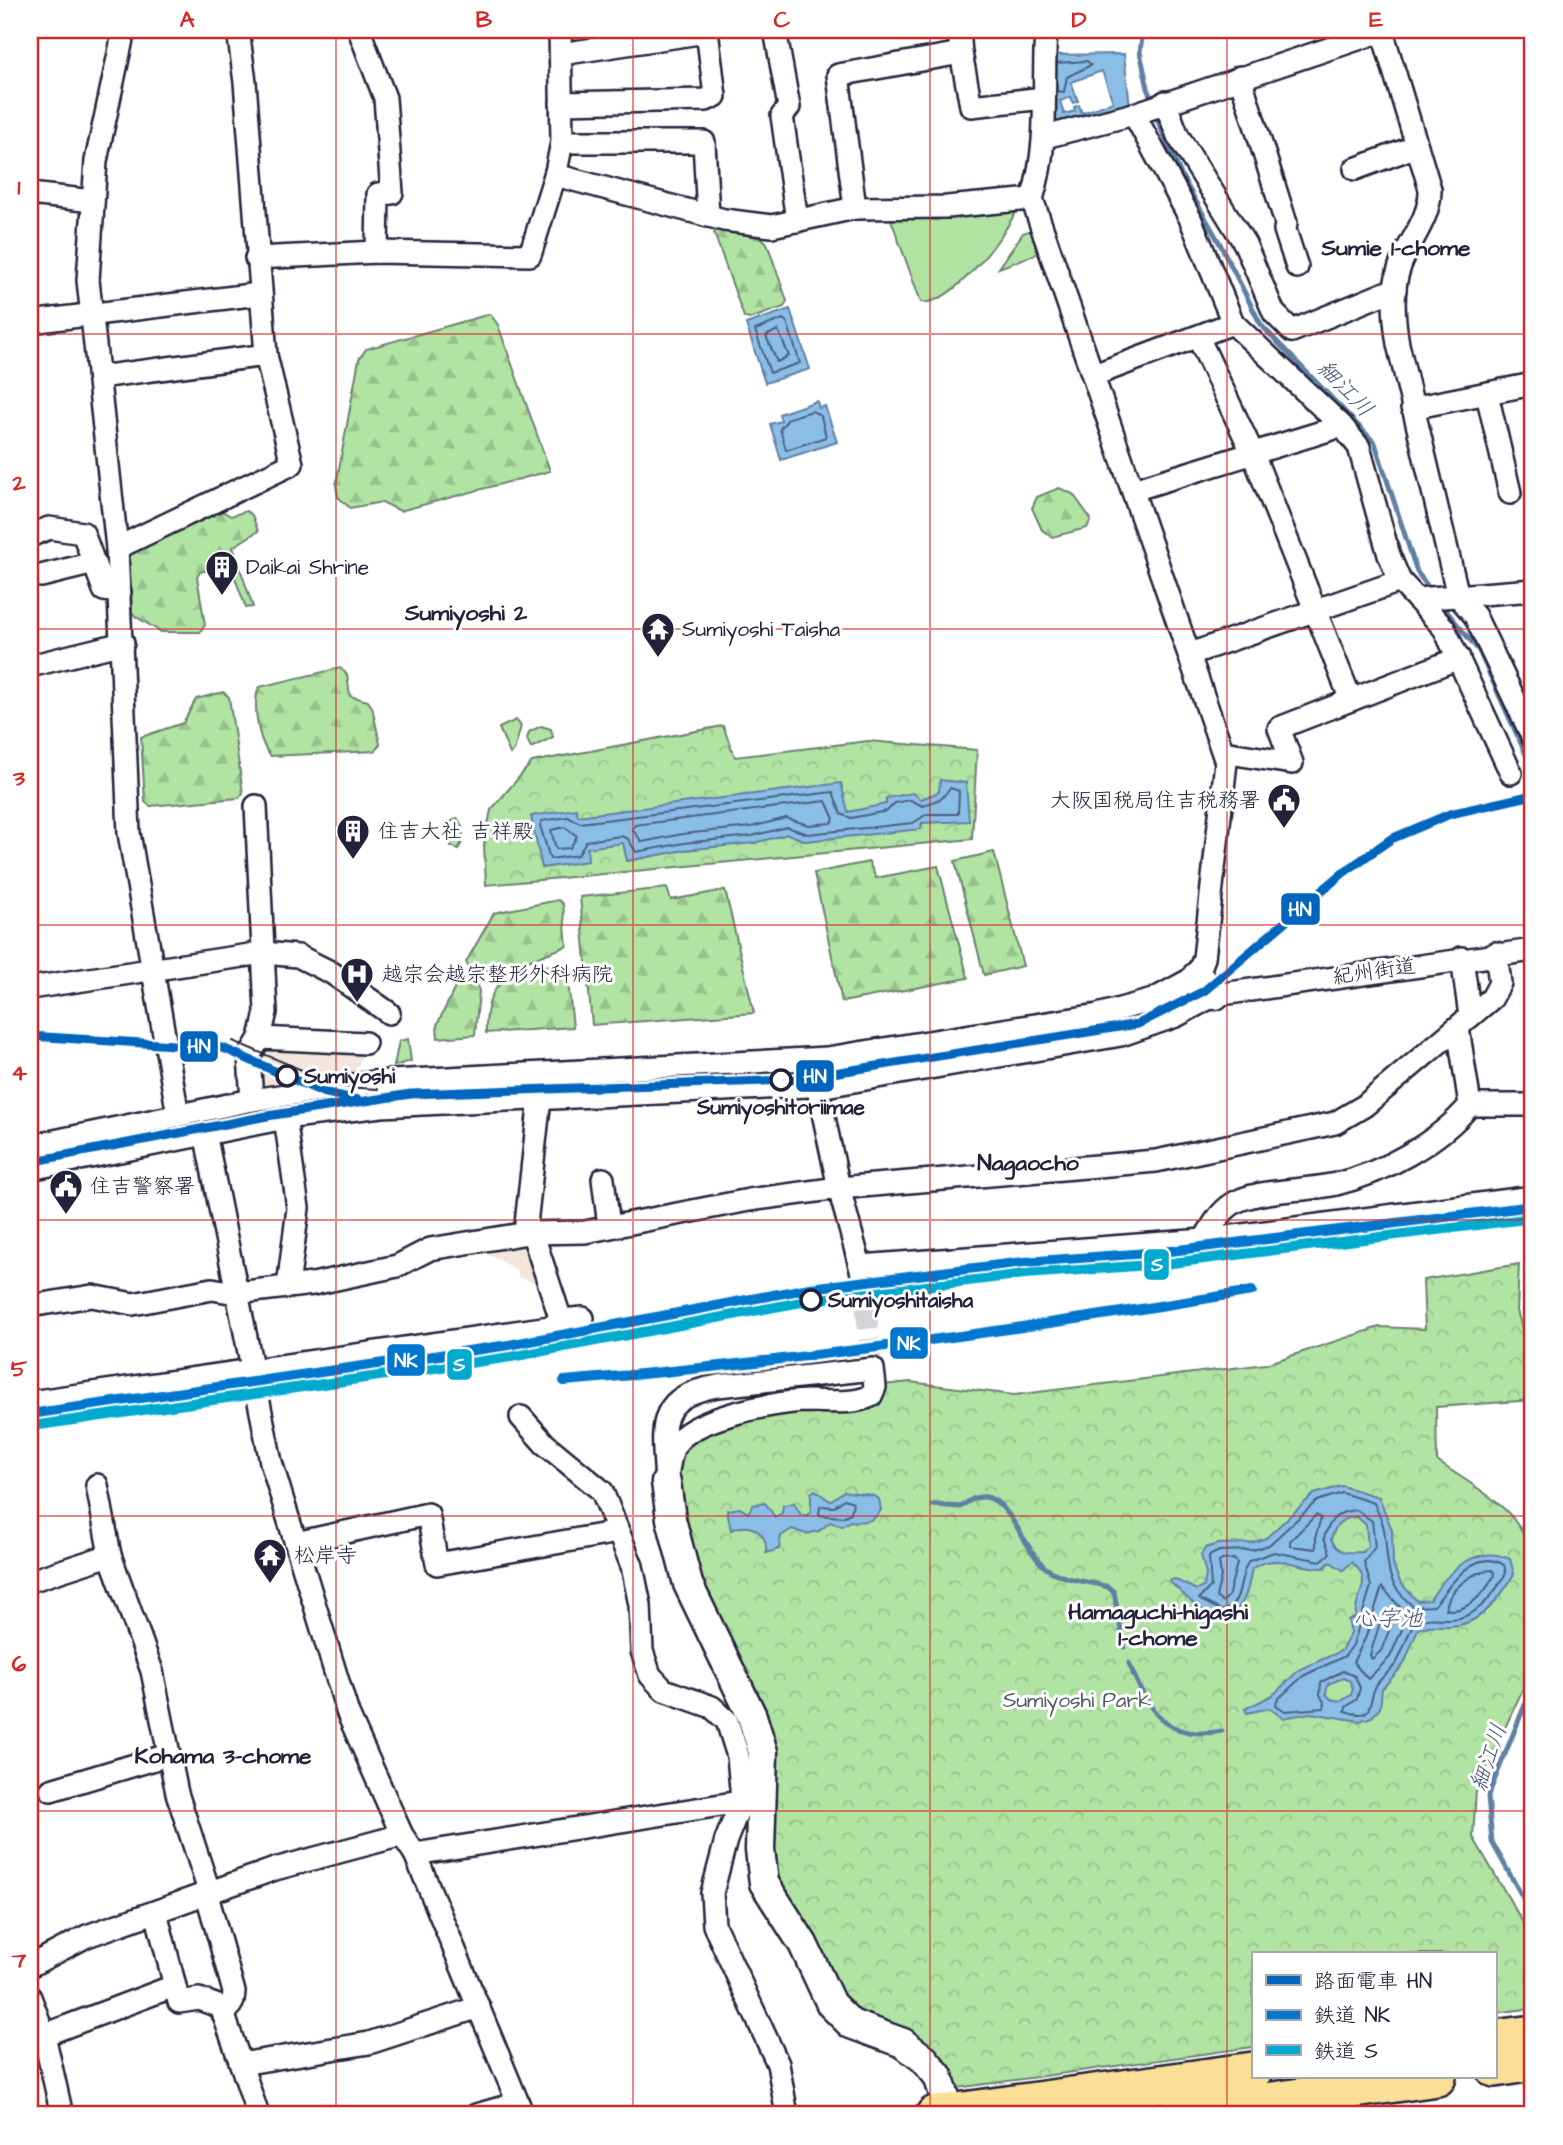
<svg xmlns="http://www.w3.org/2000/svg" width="1563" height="2145" viewBox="0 0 1563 2145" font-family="'Architects Daughter','Klee One',sans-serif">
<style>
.built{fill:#f3e6dc}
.green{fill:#b1e3a3;stroke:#6a826f;stroke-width:2}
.forest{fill:url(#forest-firs);stroke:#6a826f;stroke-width:2}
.park{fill:url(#park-crowns);stroke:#6a826f;stroke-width:2}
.water{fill:#8abee7;stroke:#6080a2;stroke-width:2;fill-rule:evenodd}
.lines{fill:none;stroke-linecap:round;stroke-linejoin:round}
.shore{stroke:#4c6080;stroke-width:2}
.stream{stroke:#6080a2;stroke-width:5}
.minor-tunnel{stroke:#d3d3d8;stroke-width:21;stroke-dasharray:21 10;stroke-linecap:butt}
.minor-casing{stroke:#22223b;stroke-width:26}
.tertiary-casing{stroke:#22223b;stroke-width:33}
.trunk-casing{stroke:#22223b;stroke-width:42}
.minor{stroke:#fff;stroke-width:21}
.tertiary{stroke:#fff;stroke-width:28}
.trunk{stroke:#fbdf96;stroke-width:37}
.tram{stroke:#22223b;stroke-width:2}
.rail-1-casing{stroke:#fff;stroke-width:16}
.rail-2-casing{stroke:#fff;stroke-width:16}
.rail-1{stroke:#0077ce;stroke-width:10}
.rail-2{stroke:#00a9ce;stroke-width:10}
.tram-1-casing{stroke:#fff;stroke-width:14}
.tram-1{stroke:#0065bd;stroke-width:9}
.grid{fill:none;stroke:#d62828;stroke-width:2;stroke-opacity:0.55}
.stop-dot{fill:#fff;stroke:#22223b;stroke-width:3.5}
.labels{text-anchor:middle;stroke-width:6;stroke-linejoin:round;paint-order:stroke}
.poi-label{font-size:21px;fill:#22223b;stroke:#fff;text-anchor:start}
.street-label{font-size:21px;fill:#22223b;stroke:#fff}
.stop-label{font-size:21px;font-weight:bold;fill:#22223b;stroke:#fff;text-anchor:start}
.park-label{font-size:21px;fill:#4d5c5a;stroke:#fff}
.neighbourhood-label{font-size:23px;font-weight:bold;fill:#22223b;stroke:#fff}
.water-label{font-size:23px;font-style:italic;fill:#465977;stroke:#fff}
.line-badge{stroke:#fff;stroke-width:2.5}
.badge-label{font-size:19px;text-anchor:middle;font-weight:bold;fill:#fff}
.neatline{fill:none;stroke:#d62828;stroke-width:2.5}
.grid-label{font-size:23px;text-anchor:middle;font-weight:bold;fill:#d62828}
</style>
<defs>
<pattern id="forest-firs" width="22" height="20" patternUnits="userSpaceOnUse" patternTransform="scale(1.75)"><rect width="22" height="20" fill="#b1e3a3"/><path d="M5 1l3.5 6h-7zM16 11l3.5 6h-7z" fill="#98c28d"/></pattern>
<pattern id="park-crowns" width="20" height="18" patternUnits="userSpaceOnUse" patternTransform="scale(1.75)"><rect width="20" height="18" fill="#b1e3a3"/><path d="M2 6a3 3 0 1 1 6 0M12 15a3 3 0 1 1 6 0" fill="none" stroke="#98c28d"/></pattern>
</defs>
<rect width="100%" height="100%" fill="#fff"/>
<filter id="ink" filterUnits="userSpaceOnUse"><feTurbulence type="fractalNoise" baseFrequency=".0143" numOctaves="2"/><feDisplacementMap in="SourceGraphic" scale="14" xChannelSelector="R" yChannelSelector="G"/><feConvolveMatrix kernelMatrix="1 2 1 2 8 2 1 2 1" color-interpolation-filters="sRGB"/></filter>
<g filter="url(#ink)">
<g class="built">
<polygon points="262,1049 365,1049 355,1072 259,1087 255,1065"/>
<polygon points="514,1241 532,1244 540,1285 518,1277 518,1271 477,1247"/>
</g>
<g class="green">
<path d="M1016,205L1017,209C1006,234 952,307 921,302L889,214L935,220Z"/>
<polygon points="1031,230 1039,253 999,268 1023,233"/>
<polygon points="516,720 521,726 514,751 510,754 499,728"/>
<polygon points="541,726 551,729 553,737 531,748 527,739 529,732"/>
<path d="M457,818C464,826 465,841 458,849L451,846L449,823Z"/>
<polygon points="408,1039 411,1061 394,1066 399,1041"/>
</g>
<g class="forest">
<polygon points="717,229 762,238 767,243 787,301 784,307 749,319 744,317 714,233"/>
<polygon points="490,314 498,325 550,471 400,511 382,502 350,508 338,497 336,485 359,359 366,349"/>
<polygon points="1059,488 1073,494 1091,519 1087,528 1052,537 1042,530 1032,508 1037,497"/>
<polygon points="222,511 231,516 246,511 252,515 258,531 233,547 253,607 246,608 232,570 227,565 200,572 197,577 205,625 200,632 161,632 135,616 132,612 129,559 133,549"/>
<path d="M340,668L347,674L350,696L368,701L372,707L380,744L375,751L271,756C258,743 252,704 259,687Z"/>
<polygon points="223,692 229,697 243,793 239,798 150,806 145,802 141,737 183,723 196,699"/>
<polygon points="994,852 1023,966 984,975 955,861"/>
<polygon points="869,862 876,878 938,866 968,978 842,1002 814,873"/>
<polygon points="667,888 671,900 725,890 754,1013 592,1025 580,897"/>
<polygon points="558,900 563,904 567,946 494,974 487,975 469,968 466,962 494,913"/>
<path d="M566,963L573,1027L486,1033C485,974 514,970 566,963Z"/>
<polygon points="464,976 474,978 479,991 475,1035 438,1038 437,1025 460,977"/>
</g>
<g class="park">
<polygon points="723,726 735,757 868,741 977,750 972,839 486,885 484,844 491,810 532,762"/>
<path d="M1519,1264L1517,1311L1533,1365V1400L1436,1407L1437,1461C1474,1487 1524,1510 1533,1558V1667L1476,1791L1473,1837L1533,1940V2008L1495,2013V1954H1253V2047L957,2088L858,2014L843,2000L773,1880L772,1753L699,1591L676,1474L681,1451L697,1436L725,1425L788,1411L865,1410L881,1400L884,1385L910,1382L1014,1395L1266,1364L1379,1327L1425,1329L1423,1280Z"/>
</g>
<g class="water">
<path d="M1124,54L1130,106L1056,127L1053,124L1049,55ZM1102,71L1113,102L1082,113L1079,105L1074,107L1075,111L1064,114L1060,101L1071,97L1073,103L1078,101L1071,82Z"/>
<polygon points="790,309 810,369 765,383 746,324"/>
<polygon points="817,401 819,408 825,406 837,442 781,460 770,424 781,421 779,414"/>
<polygon points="940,780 966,783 969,821 922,823 921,829 806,841 788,834 754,843 685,850 627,861 623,843 587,848 588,861 542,868 531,816 576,809 578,816 841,783 848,812 886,804 886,798 913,793 921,799 939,792"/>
<path d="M1342,1486L1379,1497L1392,1530L1393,1565L1400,1582L1417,1601L1430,1600C1447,1572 1475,1543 1510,1559L1514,1574C1501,1597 1481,1625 1451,1626C1437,1627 1434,1623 1418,1629L1404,1664L1382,1689L1380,1708L1372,1717L1360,1721L1310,1713L1283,1718L1269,1708L1247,1713L1245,1709L1273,1695L1299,1670L1341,1651L1351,1633L1348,1620L1356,1617C1353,1594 1376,1584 1352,1562L1343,1570L1330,1562L1324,1568C1296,1569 1280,1552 1252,1568C1248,1591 1245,1611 1221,1619L1197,1607L1169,1581L1174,1579L1197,1590L1204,1586L1206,1574L1201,1555L1205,1548L1218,1544L1251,1543L1266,1538L1314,1494ZM1357,1517L1366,1525L1368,1546L1363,1552C1348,1553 1338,1554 1331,1539C1336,1523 1341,1518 1357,1517ZM1343,1678L1350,1681L1353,1689L1351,1695L1341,1701L1331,1699L1326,1694L1328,1684Z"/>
<path d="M815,1490L830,1501L844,1491C855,1494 870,1492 879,1499L881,1510C873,1524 862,1522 850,1521L842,1526L830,1522L819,1531L806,1534L792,1529L781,1536L779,1549L766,1553C768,1532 750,1521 731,1530L727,1510L740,1508L748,1513L753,1505L765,1503L775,1517L782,1513L783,1505L794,1503L801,1515H808L811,1512V1493Z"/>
</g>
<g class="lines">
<g class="shore">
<polyline points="1057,91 1064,92 1067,77 1091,65 1087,61 1057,63"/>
<polygon points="783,319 787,322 800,363 770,373 755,330"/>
<polygon points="778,330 789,356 777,362 766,336"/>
<polygon points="812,411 821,416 826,437 786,450 780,429 789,418"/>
<polygon points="950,788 959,791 958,814 927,814 913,823 808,834 787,827 752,836 684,843 636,852 628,839 621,836 586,841 578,855 550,859 540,825 542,821 568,817 580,823 833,792 841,814 851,818 887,811 895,803 910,800 923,806 942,798"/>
<polygon points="826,801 834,819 831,823 809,825 786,818 751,827 683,834 642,842 632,829 635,825"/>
<polygon points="565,827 577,836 570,848 556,849 551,830"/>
<path d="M1342,1493L1374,1503C1377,1512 1383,1521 1384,1530C1390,1565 1382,1581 1414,1607L1434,1606C1449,1587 1474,1546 1504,1565L1506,1573C1495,1593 1477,1618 1452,1619C1435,1620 1431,1615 1414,1624C1407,1635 1404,1649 1398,1660C1393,1671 1381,1676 1376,1686C1367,1702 1376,1722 1345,1711L1346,1707L1357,1699L1360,1688L1355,1676L1343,1671L1321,1682L1320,1695L1325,1704L1324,1708L1285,1711L1276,1705L1277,1700L1303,1676L1345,1656L1353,1645L1371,1586L1364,1562L1375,1547L1372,1521L1357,1510C1337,1511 1330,1519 1324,1538L1330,1553L1321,1561L1274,1552L1249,1561C1237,1577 1245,1604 1222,1611L1199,1599L1211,1586L1209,1556L1219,1551L1253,1550L1269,1545L1317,1501Z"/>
<polygon points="844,1499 853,1502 851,1513 842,1517 819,1515 820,1506 834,1507"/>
<polygon points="1316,1515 1321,1518 1316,1535 1316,1549 1290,1546 1290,1541"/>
<polygon points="1222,1560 1234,1559 1237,1563 1228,1597 1222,1602 1216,1597 1221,1576 1219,1562"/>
<path d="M1492,1570L1495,1574C1487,1591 1466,1615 1446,1609C1448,1589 1473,1571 1492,1570Z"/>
<polygon points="1382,1587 1408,1616 1390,1657 1368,1679 1353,1662 1365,1639"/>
<polygon points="1388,1609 1394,1618 1381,1651 1372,1659 1370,1655 1382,1616"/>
</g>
<g class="stream">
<polyline points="1143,30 1140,52 1151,102"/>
<polyline points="1154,112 1181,175 1219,242 1261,325 1375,443 1417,572 1432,592"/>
<polyline points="1440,603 1479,651 1533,770"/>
<path d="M933,1505L961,1507C1003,1469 1019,1547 1046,1568C1062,1580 1088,1581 1108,1587L1114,1592L1124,1647"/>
<path d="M1129,1663C1148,1710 1165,1742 1222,1731"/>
<polyline points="1533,1685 1488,1796 1492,1842 1533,1916"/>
</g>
<polyline class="minor-tunnel" points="863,1277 871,1359"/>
<defs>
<g id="minor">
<polyline points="124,30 96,161 88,280 117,548 129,833 178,1115"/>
<polyline points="359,30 385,98 392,193 378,194 377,252"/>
<polyline points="775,30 789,107 782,116 797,221"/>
<path d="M1382,31L1430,189C1431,217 1409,241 1400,266C1391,291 1394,319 1398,344L1458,596L1475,616L1533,738"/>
<polyline points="961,53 971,106 1044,98"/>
<polyline points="561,54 706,32"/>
<polyline points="1240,77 1286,223 1285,230 1297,267"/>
<polyline points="1165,102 1178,136 1245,244 1274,313 1292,331 1395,289"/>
<polyline points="561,103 706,100 715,96 707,30"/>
<polyline points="1134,114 1190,218 1233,323 1342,426 1359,447 1389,555 1400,581 1444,628 1511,773"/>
<polyline points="1045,137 1134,114 1385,30"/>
<polyline points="562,142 704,142 708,216"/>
<polyline points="1355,169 1417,146"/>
<polyline points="556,172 563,177 724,220 772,226 855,208 947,207 1032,199"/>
<polyline points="30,194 93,201"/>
<polyline points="855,208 838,75 961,53 959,30"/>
<polyline points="256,258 377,252 530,255 556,172 562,142 560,30"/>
<polyline points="30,322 259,294"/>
<polyline points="1198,337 1253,454 1351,700"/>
<polyline points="1094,375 1233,323"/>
<polyline points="99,377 266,355"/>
<polyline points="1487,394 1510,493"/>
<polyline points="1412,408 1533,384"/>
<polyline points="1133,490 1332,429"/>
<polyline points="30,536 49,528 83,533 104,590 120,592"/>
<polyline points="117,548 292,464 266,355 245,82 238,30"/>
<polyline points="41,576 94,563"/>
<polyline points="1417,599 1533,590"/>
<polyline points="1190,654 1400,581"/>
<polyline points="30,666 123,643"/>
<polyline points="1223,752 1292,763 1279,728 1459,658"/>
<polyline points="1462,958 1470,1016"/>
<polyline points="30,988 263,953 298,956 332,973 389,1013"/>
<polyline points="260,1038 365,1043"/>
<polyline points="815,1075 839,1188 863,1277"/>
<polyline points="540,1098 526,1224 535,1241 561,1320"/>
<polyline points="252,1100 249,1056 260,1038 266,1012 256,806"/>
<polyline points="1470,1105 1533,1105"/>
<polyline points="285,1118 298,1208 288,1287"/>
<polyline points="205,1133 271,1462 348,1714 402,1835 415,1854 523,2115"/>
<path d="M30,1146L252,1100L373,1082L827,1058L1098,1015L1153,1000L1197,976L1204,958L1226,762L1032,199C1050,143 1042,88 1046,30"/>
<polyline points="30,1169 285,1118 381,1106 831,1085 1121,1035 1176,1016 1215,995 1533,950"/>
<polyline points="603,1179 609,1226"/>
<path d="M1204,1240C1213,1225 1222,1207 1240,1200C1267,1189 1307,1191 1336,1184C1383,1173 1439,1142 1470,1105L1458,1028"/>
<polyline points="861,1266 1204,1240 1533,1197"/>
<polyline points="30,1306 92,1296 133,1304 212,1289 236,1293 313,1284 397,1266 430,1249 528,1233 585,1232 749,1200 839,1188 1156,1161 1335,1123 1364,1106 1492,998 1500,983 1496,953"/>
<path d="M873,1369L875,1387L871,1396C852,1405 828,1401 807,1401C776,1402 693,1417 675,1445C669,1454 669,1471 666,1482C663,1428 653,1397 718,1386Z"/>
<polyline points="30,1402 550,1327 561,1320 583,1318"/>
<polyline points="521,1417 545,1444 602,1491 632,1566 640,1605 642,1651 650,1675 664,1690 712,1707 727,1721 738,1756 742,1800 726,1840 712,1893 714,1925 778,2064 787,2115"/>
<polyline points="97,1485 110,1555 152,1671 177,1793 210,1894"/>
<polyline points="296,1543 428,1514 437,1564 618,1532"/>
<polyline points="30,1581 110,1555"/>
<polyline points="51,1790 168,1755"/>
<polyline points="415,1854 752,1800"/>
<polyline points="207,1895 234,1992 233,2001 224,2016"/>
<polyline points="156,1912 179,2002 199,1999 221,2007 241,2064 369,2043 479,2007"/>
<polyline points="30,1966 87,1936 275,1869 402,1835"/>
<polyline points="30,1997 44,2035 62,2115"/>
<polyline points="44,2035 174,1986"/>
<polyline points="241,2064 258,2115"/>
<polyline points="476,2115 518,2103"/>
</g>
<g id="tertiary">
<polyline points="1197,976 1215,995"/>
<polyline points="666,1482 671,1519 688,1584 752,1716 763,1752 760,1850 764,1883 803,1944 831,2004 851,2024 903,2043 924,2059 938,2076 951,2115"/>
</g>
<g id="trunk">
<polyline points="1495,2039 1533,2034"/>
<polyline points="1495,2068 1533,2062"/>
<polyline points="935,2115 1253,2071"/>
<polyline points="1177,2115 1437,2077"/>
</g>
</defs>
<use href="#minor" class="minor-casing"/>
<use href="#tertiary" class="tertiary-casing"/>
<use href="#trunk" class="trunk-casing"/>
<use href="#minor" class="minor"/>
<use href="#tertiary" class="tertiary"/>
<use href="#trunk" class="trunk"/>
<polyline class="tram" points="233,1041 342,1087 378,1089"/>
<defs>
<g id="rail-1">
<path d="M564,1381C795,1362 1024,1329 1252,1291"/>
<polyline points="30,1414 509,1345 810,1288 1024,1262 1162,1252 1533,1206"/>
</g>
<polyline id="rail-2" points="32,1426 511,1357 812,1300 1025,1274 1164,1264 1533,1218"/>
</defs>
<use href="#rail-1" class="rail-1-casing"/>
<use href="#rail-2" class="rail-2-casing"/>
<use href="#rail-1" class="rail-1"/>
<use href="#rail-2" class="rail-2"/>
<defs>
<g id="tram-1">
<polyline points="30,1036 223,1048 322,1092 358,1100"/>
<polyline points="30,1162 267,1116 411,1094 790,1080 1138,1024 1204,991 1343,873 1391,839 1450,814 1533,795"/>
</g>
</defs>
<use href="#tram-1" class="tram-1-casing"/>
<use href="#tram-1" class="tram-1"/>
</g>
</g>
<path class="grid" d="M336,30V2115M633,30V2115M930,30V2115M1227,30V2115M30,334H1533M30,629H1533M30,925H1533M30,1220H1533M30,1516H1533M30,1811H1533"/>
<defs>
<symbol id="building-pin" viewBox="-11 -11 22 30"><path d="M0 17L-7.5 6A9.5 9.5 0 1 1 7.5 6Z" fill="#22223b" stroke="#fff"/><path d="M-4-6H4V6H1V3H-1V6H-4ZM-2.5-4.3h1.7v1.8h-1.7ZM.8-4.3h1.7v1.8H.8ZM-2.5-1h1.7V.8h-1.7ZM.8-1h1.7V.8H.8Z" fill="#fff"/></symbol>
<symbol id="temple-pin" viewBox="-11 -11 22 30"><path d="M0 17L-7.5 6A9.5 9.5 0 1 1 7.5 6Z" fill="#22223b" stroke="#fff"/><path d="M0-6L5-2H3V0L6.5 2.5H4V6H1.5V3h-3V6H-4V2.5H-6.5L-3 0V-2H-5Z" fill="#fff"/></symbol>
<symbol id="civic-pin" viewBox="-11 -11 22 30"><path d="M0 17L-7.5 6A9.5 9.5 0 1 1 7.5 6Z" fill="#22223b" stroke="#fff"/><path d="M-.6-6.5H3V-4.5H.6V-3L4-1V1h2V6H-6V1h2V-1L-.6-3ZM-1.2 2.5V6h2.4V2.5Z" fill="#fff"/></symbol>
<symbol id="hospital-pin" viewBox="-11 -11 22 30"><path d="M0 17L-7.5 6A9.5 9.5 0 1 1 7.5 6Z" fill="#22223b" stroke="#fff"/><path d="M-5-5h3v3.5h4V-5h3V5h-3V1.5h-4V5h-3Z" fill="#fff"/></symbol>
</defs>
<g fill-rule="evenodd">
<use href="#building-pin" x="203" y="548" width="38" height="52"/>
<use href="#temple-pin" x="639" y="610" width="38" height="52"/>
<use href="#civic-pin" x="1265" y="781" width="38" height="52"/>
<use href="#building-pin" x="334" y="812" width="38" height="52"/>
<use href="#hospital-pin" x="338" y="955" width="38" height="52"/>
<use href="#civic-pin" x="47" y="1167" width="38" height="52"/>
<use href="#temple-pin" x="251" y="1536" width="38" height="52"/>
</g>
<g class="stop-dot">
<circle cx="287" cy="1076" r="10"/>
<circle cx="781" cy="1080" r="10"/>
<circle cx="811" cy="1300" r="10"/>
</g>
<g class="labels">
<g class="poi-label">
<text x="246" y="574">Daikai Shrine</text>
<text x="682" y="636">Sumiyoshi Taisha</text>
<text x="1260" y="807" text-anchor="end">大阪国税局住吉税務署</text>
<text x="378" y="838">住吉大社 吉祥殿</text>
<text x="382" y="981">越宗会越宗整形外科病院</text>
<text x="90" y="1193">住吉警察署</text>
<text x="294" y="1562">松岸寺</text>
</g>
<g class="street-label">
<text transform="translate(1374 971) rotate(-8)" y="7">紀州街道</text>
</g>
<g class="stop-label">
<text x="304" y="1083">Sumiyoshi</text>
<text x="781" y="1114" text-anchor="middle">Sumiyoshitoriimae</text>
<text x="828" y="1307">Sumiyoshitaisha</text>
</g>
<g class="park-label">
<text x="1077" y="1707">Sumiyoshi Park</text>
</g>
<g class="neighbourhood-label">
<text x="1396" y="255">Sumie 1-chome</text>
<text x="466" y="620">Sumiyoshi 2</text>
<text x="1028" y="1170">Nagaocho</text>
<text x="1158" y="1619">Hamaguchi-higashi<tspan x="1158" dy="26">1-chome</tspan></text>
<text x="223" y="1763">Kohama 3-chome</text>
</g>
<g class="water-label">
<text transform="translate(1346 388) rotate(46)" y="8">細江川</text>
<text x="1388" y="1626">心字池</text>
<text transform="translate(1488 1757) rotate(-71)" y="8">細江川</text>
</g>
</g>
<g class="line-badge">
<rect x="1280" y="892" width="41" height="34" rx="7" fill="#0065bd"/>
<rect x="179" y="1030" width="40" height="33" rx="7" fill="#0065bd"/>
<rect x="795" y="1059" width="40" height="34" rx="7" fill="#0065bd"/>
<rect x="1143" y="1248" width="27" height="33" rx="7" fill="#00a9ce"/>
<rect x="889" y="1326" width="40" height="34" rx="7" fill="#0077ce"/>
<rect x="386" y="1343" width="40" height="34" rx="7" fill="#0077ce"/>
<rect x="446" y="1348" width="27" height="33" rx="7" fill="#00a9ce"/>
</g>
<g class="badge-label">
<text x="1300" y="916">HN</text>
<text x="199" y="1053">HN</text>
<text x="815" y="1083">HN</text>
<text x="1157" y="1271">S</text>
<text x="909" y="1350">NK</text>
<text x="406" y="1367">NK</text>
<text x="459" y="1371">S</text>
</g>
<rect width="1563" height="2145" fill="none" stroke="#fff" stroke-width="77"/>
<rect x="1252" y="1952" width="245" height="126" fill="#ffffff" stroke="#a7a7b1" stroke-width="2"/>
<rect x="1266" y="1975" width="35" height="10" fill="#0065bd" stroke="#a7a7b1" stroke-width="2"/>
<text x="1314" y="1988" font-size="21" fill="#22223b">路面電車 HN</text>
<rect x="1266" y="2010" width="35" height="10" fill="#0077ce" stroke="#a7a7b1" stroke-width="2"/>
<text x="1314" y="2022" font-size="21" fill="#22223b">鉄道 NK</text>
<rect x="1266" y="2045" width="35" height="10" fill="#00a9ce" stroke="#a7a7b1" stroke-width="2"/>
<text x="1314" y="2058" font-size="21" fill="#22223b">鉄道 S</text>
<rect x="38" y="38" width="1486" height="2068" class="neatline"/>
<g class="grid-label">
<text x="187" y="27">A</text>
<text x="484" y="27">B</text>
<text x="782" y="27">C</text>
<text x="1079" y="27">D</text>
<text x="1376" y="27">E</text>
<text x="19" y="194">1</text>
<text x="19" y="490">2</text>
<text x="19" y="785">3</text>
<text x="19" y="1080">4</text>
<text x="19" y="1376">5</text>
<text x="19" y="1671">6</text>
<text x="19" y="1967">7</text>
</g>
</svg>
